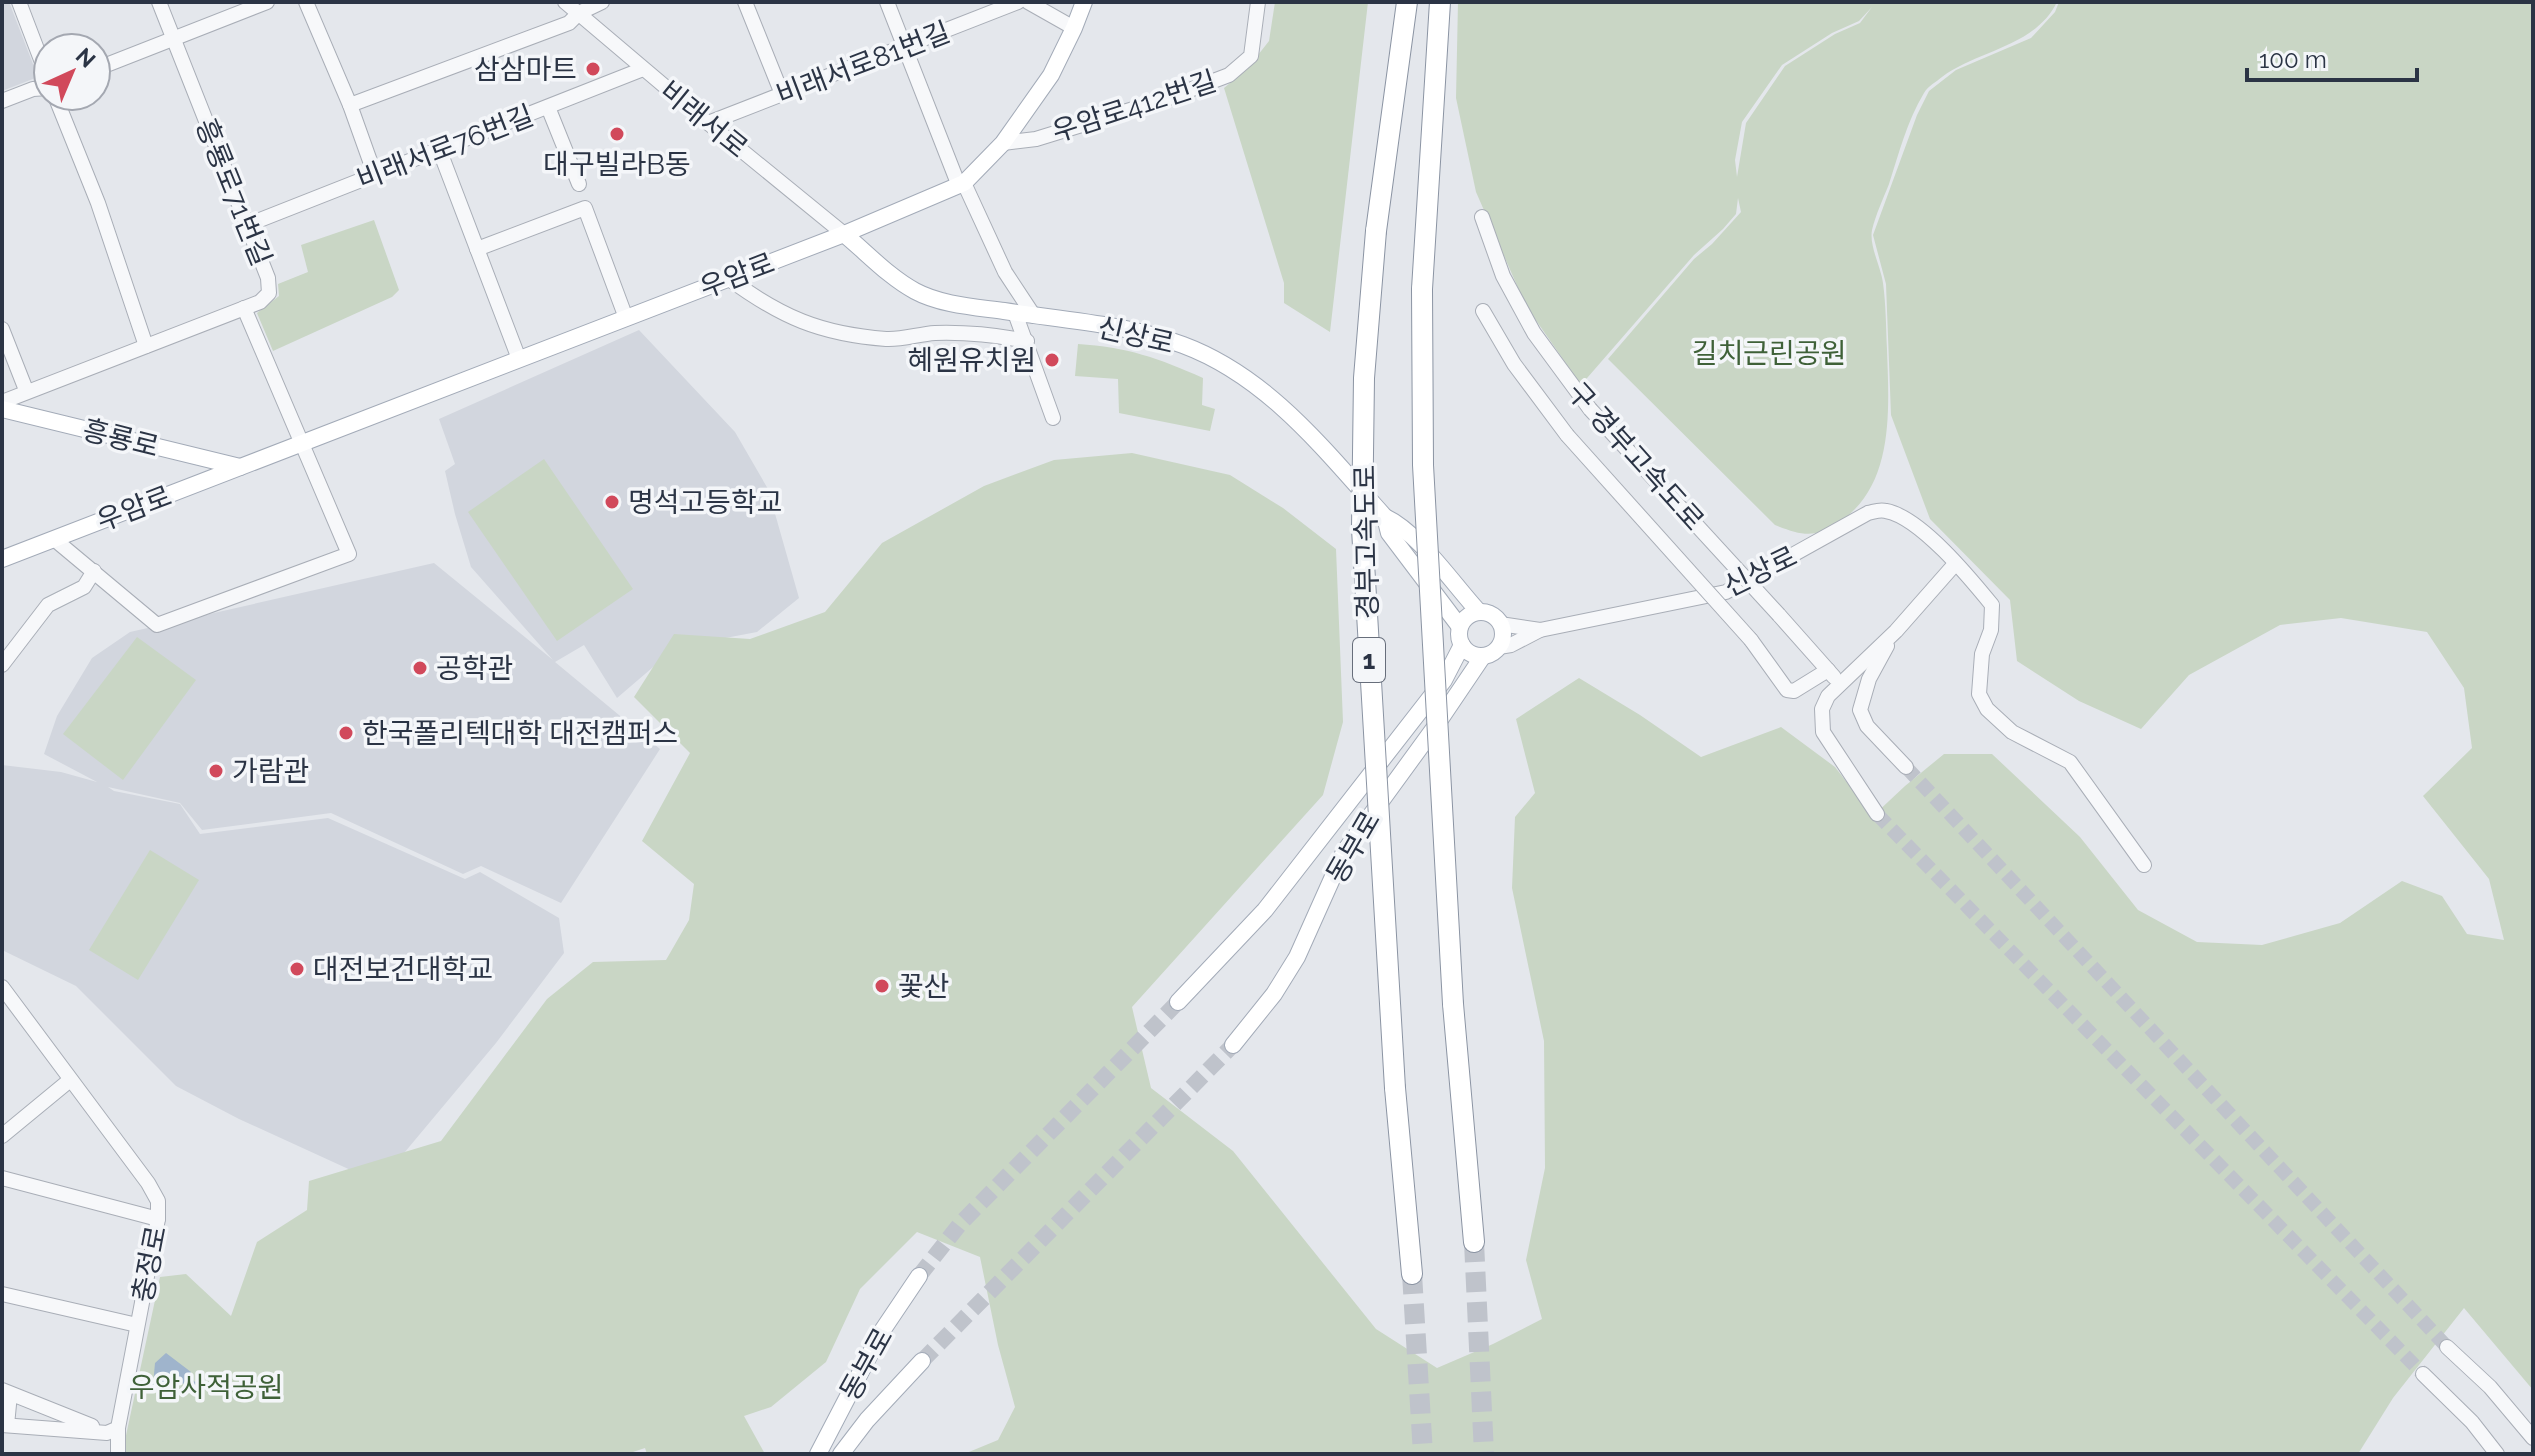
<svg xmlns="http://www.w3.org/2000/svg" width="2535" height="1456" viewBox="0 0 2535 1456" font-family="Raleway,'Noto Sans KR',sans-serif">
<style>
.built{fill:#d2d6de}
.green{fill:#c9d6c5;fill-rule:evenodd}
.water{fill:#9fb4cc}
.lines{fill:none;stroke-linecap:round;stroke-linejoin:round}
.minor-tunnel{stroke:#bfc3cb;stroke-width:14;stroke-dasharray:14 7;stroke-linecap:butt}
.major-tunnel{stroke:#bfc3cb;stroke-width:16;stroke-dasharray:16 8;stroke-linecap:butt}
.highway-tunnel{stroke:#bfc3cb;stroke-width:20;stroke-dasharray:20 10;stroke-linecap:butt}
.minor-casing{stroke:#a9aeb7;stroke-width:16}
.major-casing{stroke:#a3abb8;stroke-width:18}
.highway-casing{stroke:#8b94a3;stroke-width:22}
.minor{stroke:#f7f8fa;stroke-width:14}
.major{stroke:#fff;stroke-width:16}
.highway{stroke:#fff;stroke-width:20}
.minor-bridge-casing{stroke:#a9aeb7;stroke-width:16;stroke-linecap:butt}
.highway-bridge-casing{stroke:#8b94a3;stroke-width:22;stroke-linecap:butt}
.minor-bridge{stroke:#f7f8fa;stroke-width:14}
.highway-bridge{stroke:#fff;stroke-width:20}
.poi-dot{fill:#d1495b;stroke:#f4f6f9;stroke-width:3}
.labels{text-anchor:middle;stroke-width:7;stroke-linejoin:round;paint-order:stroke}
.shield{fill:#f4f6f9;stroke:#676e7b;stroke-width:2}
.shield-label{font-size:26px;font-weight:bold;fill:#2b3445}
.street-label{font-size:28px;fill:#2b3445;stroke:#f4f6f9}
.poi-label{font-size:28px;fill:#2b3445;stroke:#f4f6f9;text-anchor:start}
.park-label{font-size:28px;fill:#3f6138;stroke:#f4f6f9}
</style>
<rect width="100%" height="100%" fill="#e4e7ec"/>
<g class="built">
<polygon points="2,2 9,2 38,77 2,91"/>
<polygon points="639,330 735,432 768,489 799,598 757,632 704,642 687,638 617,698 584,645 555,662 660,749 561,903 481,866 463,874 331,813 202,830 180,803 108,787 114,791 180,804 200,834 328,818 465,879 480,872 559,918 564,953 496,1043 379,1183 239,1119 176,1086 76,986 2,950 2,765 61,772 97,782 44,754 57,716 92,658 130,632 434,563 553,660 471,567 455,514 445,471 455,464 439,419"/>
</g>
<g class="green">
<polygon points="1275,2 1368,2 1330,332 1284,303 1284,283 1224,88 1247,69 1269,41"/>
<path d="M1458,2H2057C2035,47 1978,50 1942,77C1936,82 1928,86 1924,93C1907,121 1899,153 1889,184C1883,199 1876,214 1872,230C1869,246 1881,267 1883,283C1886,305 1886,328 1887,350C1889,410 1895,486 1838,523C1814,539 1801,535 1775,525L1608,359L1694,259L1712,244L1741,212L1738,198L1736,214L1723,229L1694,255L1581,385L1526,306L1476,192L1456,98ZM1872,7L1860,23L1835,34L1785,66L1746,123L1737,177L1735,160L1742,122L1782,65L1832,33L1859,21Z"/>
<polygon points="2059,2 2533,2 2533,1390 2464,1308 2393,1398 2358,1454 964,1454 998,1440 1015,1407 998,1345 980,1257 917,1232 860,1289 826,1362 771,1407 744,1416 765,1454 647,1454 645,1448 633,1452 633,1454 122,1454 160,1277 186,1274 231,1316 257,1242 307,1210 309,1181 441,1141 547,999 593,962 666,960 689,920 694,884 642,841 690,753 634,697 674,634 750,639 825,612 882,543 984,486 1054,460 1132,453 1230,475 1283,508 1336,549 1343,722 1323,795 1132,1007 1151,1088 1233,1151 1376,1329 1437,1368 1493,1344 1542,1319 1526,1260 1545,1168 1544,1041 1512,888 1515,817 1535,793 1516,719 1579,678 1640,715 1701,757 1781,727 1835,767 1873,816 1905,786 1944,754 1992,754 2080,837 2138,910 2197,942 2262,945 2340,923 2402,881 2442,896 2467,934 2504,940 2489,879 2423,796 2472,748 2464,688 2427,632 2341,618 2280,625 2189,675 2141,729 2079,701 2017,661 2010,600 1930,519 1891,415 1886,284 1873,235 1917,115 1929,91 1956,70 2031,38 2055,12"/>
<polygon points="374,220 399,290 392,297 273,351 257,313 279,296 278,284 308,272 301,245"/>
<path d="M1078,344C1127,347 1158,358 1203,378L1202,405L1215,409L1210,431L1119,413L1118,379L1075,376Z"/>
<polygon points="544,459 633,589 557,641 468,512"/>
<polygon points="137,637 196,680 123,780 63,734"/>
<polygon points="150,850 199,880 138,980 89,950"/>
</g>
<polygon class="water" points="166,1353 191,1372 189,1376 196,1383 194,1385 177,1383 164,1394 158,1392 153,1385 155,1363"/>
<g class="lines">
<g class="minor-tunnel">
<polyline points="1906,767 2447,1347"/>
<polyline points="1877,814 2423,1374"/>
</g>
<g class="major-tunnel">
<polyline points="919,1276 960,1224 1178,1002"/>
<polyline points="922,1361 1233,1045"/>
</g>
<g class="highway-tunnel">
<polyline points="1474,1242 1484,1454"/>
<polyline points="1412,1274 1423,1454"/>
</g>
<defs>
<g id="minor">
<polyline points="19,2 48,78"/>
<polyline points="306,2 350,105 375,175"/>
<polyline points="565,2 708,123 844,234"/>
<polyline points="745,2 782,94"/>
<polyline points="887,2 959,186"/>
<polyline points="1028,2 1074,28"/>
<polyline points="96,69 267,2"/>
<polyline points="55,96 98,203 146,346"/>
<polyline points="2,101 33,89 48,88"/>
<polyline points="350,105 569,23 579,13 602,2"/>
<polyline points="548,107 579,184"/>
<polyline points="708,123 1018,2"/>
<polyline points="1003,143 1036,139 1166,99 1229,75 1251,56 1258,2"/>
<polyline points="439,149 519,359"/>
<polyline points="964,183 1005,272 1034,316"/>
<polyline points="1482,217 1503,276 1534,333 1590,409"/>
<polyline points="247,225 643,69"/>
<polyline points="477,249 585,208 626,318"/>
<path d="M728,278C781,317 820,334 886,339C902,340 919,334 935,333C966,332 996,335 1027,341"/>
<polyline points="1483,311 1514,364 1567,435"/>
<polyline points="1015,313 1053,418"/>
<polyline points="2,329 26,390"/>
<polyline points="2,402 260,302 269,293 268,278 159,2"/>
<polyline points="54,539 157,625 349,554 244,308"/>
<polyline points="1779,615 1834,677"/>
<path d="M1500,624L1540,630L1726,592L1868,513C1874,512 1879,509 1886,511C1920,517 1970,578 1992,605L1991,630L1982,654L1979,694L1987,709L2012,732L2070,762L2144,865"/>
<polyline points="1751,640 1787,690 1794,691 1828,670"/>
<polyline points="1887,646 1869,679 1860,710 1867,726 1906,767"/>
<polyline points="1499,647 1511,645 1540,630"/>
<polyline points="2,665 48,605 84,587 94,571"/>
<polyline points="1877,814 1823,732 1822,709 1828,696 1896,631 1955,564"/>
<polyline points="2,987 148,1183 158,1201 158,1219 118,1428 107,1433 2,1425"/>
<polyline points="2,1136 70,1080"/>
<polyline points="2,1178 158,1219"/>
<polyline points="2,1294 137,1325"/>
<polyline points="2447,1347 2490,1387 2533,1438"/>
<polyline points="2423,1374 2472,1422 2497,1454"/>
<polyline points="2,1390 92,1426"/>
<polyline points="7,1425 10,1394"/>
<polyline points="118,1454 118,1428"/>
</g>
<g id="major">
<path d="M844,234C867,253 889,277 915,291C941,305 975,307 1004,311C1063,320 1127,324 1183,345C1269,377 1326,452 1385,517C1419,533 1453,584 1479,612"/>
<polyline points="2,409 240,467"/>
<polyline points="1385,517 1389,533 1460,627"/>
<polyline points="2,559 844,234 964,183 1003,143 1051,75 1074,28 1084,2"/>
<circle cx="1481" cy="634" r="22"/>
<polyline points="1178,1002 1265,910 1444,680 1462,645"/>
<polyline points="1233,1045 1274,994 1297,957 1344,852 1435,727 1483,656"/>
<polyline points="818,1454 882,1331 919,1276"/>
<polyline points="841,1454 867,1420 922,1361"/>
</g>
<g id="highway">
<polyline points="1376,231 1407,2"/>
<polyline points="1422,289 1440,2"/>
<polyline points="1453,1004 1474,1242"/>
<polyline points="1395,1088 1412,1274"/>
</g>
</defs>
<use href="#minor" class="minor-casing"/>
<use href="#major" class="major-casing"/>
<use href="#highway" class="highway-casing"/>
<use href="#minor" class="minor"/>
<use href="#major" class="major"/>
<use href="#highway" class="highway"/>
<defs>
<g id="minor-bridge">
<polyline points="1590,409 1779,615"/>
<polyline points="1567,435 1751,640"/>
</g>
<g id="highway-bridge">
<polyline points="1376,231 1364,378 1362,529 1395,1088"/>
<polyline points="1422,289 1423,465 1453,1004"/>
</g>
</defs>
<use href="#minor-bridge" class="minor-bridge-casing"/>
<use href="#highway-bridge" class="highway-bridge-casing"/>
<use href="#minor-bridge" class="minor-bridge"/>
<use href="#highway-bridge" class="highway-bridge"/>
</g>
<g class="poi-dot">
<circle cx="593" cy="69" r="8"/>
<circle cx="617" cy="134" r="8"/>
<circle cx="1052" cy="360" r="8"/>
<circle cx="612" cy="502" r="8"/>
<circle cx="420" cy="668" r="8"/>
<circle cx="346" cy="733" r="8"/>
<circle cx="216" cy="771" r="8"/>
<circle cx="297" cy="969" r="8"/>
<circle cx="882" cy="986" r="8"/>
</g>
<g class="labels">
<rect class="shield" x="1353" y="638" width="32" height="44" rx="6"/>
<g class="shield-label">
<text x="1369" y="669">1</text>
</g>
<g class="street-label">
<text transform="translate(863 63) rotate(-21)" y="10">비래서로81번길</text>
<text transform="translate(1134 106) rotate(-18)" y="10">우암로412번길</text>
<text transform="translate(704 119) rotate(39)" y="10">비래서로</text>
<text transform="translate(445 147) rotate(-21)" y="10">비래서로76번길</text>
<text transform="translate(234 192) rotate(68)" y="10">흥룡로71번길</text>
<text transform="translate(737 275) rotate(-21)" y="10">우암로</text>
<text transform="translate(1136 335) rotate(13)" y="10">신상로</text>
<text transform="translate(121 438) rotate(14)" y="10">흥룡로</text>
<text transform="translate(1636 456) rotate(48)" y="10">구 경부고속도로</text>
<text transform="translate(134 508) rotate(-21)" y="10">우암로</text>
<text transform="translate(1366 542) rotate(-91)" y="10">경부고속도로</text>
<text transform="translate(1760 571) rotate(-26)" y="10">신상로</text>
<text transform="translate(1353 847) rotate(-60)" y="10">동부로</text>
<text transform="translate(149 1264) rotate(-79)" y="10">충정로</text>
<text transform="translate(866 1364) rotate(-61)" y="10">동부로</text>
</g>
<g class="poi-label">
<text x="577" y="79" text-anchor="end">삼삼마트</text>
<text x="617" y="174" text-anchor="middle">대구빌라B동</text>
<text x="1036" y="370" text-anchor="end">혜원유치원</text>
<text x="628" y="512">명석고등학교</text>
<text x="436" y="678">공학관</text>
<text x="362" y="743">한국폴리텍대학 대전캠퍼스</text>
<text x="232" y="781">가람관</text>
<text x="313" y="979">대전보건대학교</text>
<text x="898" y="996">꽃산</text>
</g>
<g class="park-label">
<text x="1769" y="363">길치근린공원</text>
<text x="206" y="1397">우암사적공원</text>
</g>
</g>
<rect width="2535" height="1456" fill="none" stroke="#2b3445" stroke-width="8"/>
<g transform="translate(72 72) rotate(44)"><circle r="38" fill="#f4f6f9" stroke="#a4a8b1" stroke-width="2"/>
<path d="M0-6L14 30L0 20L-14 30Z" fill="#d1495b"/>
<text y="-12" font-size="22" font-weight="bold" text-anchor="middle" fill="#2b3445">N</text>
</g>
<path d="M2247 68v12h170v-12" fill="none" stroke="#2b3445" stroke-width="4"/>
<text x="2259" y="68" font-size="24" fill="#2b3445" stroke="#f4f6f9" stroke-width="6" paint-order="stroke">100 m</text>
</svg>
